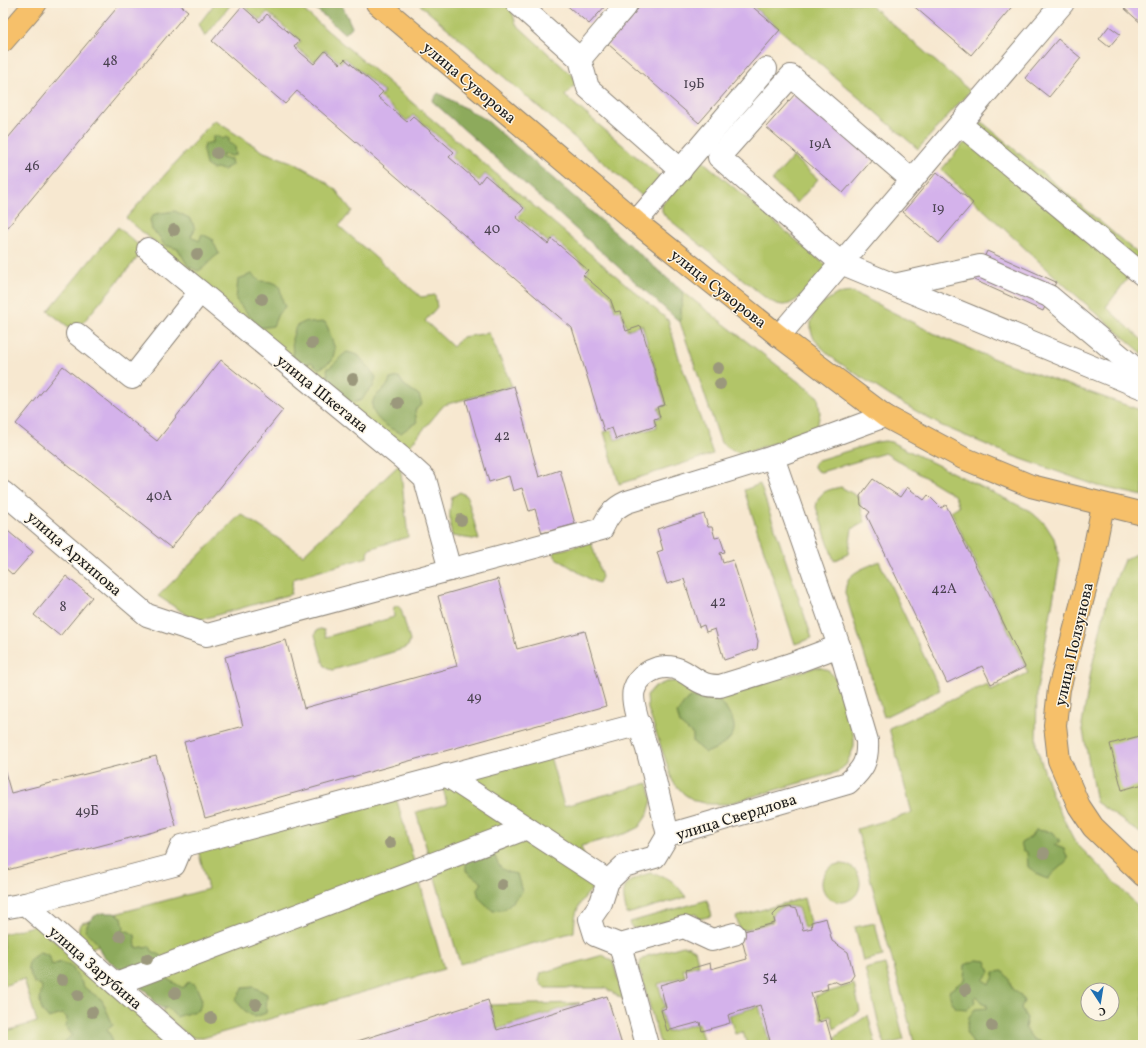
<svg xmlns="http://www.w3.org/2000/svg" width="1146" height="1048" viewBox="0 0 1146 1048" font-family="Vollkorn,serif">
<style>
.green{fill:#b2c568;stroke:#677042;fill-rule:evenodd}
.forest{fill:#8daa5c;stroke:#54633c}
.building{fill:#d4b2eb}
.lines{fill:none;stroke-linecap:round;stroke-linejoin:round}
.minor-casing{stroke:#8a8276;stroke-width:24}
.major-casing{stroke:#8a8276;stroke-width:24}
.minor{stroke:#fff;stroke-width:22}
.major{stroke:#f6c06b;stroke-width:22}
.tree{fill:#9b987c}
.labels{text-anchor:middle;stroke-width:3;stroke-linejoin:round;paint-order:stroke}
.number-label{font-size:14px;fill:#4a4250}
.street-label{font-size:16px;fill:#1c1c1c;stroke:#fcf5e5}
</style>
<rect width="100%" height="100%" fill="#fcf5e5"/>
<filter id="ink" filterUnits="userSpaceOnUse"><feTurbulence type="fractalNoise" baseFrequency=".025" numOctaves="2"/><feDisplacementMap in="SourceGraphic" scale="8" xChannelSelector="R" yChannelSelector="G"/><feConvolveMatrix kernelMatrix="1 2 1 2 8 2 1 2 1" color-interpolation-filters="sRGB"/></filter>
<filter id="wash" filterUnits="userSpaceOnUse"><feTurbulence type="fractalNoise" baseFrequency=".012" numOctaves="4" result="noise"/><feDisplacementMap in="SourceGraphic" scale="16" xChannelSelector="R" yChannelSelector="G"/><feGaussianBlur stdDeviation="0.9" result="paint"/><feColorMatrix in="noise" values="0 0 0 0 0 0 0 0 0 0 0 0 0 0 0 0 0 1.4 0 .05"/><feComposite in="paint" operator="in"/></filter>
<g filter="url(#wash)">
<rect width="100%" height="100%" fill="#f7e8d0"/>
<g class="green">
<polygon points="215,3 232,3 205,37 199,24"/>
<polygon points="243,3 295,3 668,320 679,358 713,454 619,484 604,432 612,430 615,440 657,427 655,419 661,417 658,408 666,405 642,325 627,330 621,310 615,311 612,297 585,275 589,269 553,238 548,242 518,217 525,208 485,174 479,181 451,157 455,151 413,115 407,121 380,97 384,92 345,58 340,63 325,50 314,62 296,47 301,41 267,12 260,20 242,4"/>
<polygon points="418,3 505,3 512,11 516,24 578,81 565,96 665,181 648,201"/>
<polygon points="749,3 868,3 970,91 918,149"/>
<polygon points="214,120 264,152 294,163 316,175 335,189 352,211 339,226 421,297 435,295 437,307 425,321 453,347 462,337 489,333 512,386 444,405 403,454 126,218"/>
<polygon points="982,122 1143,258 1106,307 1143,341 1143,354 1061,282 941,170"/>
<polygon points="793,157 818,179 797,203 772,181"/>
<path d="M699,158L828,267C819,277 798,305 784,305C776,305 768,300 762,295L665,216L662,211V205Z"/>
<polygon points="118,227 144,250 75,332 48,311"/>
<polygon points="683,292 818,397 820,413 817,427 743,454 733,451 721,443 680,322"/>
<polygon points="851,292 867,299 941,337 997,360 1143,411 1143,496 1098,486 1013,456 940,425 890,396 835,360 822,348 814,339 811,331 811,322 815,310 826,301 837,294"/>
<path d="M885,441L891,442L1030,511L1045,524L1054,538L1060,561L1037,690L1036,745L1052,795L1075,842L1143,911V1045H915L857,829L912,813L889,728L987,684L991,691L1028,673L951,511L959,506L954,495L885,453L821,472L817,471L814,467V463L818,460L877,442ZM1088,990H1112V1014H1088Z"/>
<polygon points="400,464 408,537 369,549 368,557 293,579 291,594 196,621 158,596 241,514 303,555"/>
<polygon points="760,484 812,638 795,644 744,490"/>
<path d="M841,487L862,499L860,504L865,522L852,529L848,554L834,561L816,507C819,491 827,490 841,487Z"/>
<path d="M460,492L467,496L479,540L452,536C449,520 449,513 452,497Z"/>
<polygon points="591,542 602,577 599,583 591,580 556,558 553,552"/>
<polygon points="1143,550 1143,835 1096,802 1082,725 1091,671 1107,600 1124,560"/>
<path d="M879,561L940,690L884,717L845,593C846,571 862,570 879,561Z"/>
<polygon points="395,606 398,606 401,609 410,641 408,646 403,649 333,670 328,669 324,665 315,635 316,631 320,629 324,630 326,637 394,617 393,609"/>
<path d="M816,667C826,668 830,671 836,679L854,737V747L846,765L837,772L727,804H710L695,801L684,794L673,782L648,709L647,695L654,687L666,682L680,681L700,693L709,697L720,696Z"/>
<path d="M550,756L564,806L648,783L652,800L648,814L639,827L627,833L581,846L594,887C578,904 575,909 574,932L460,964L416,812L447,804L442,784Z"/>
<polygon points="396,797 444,969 203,1038 195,1038 189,1036 162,1013 170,998 107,942 91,948 78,937 79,927 82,923 208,889 198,850"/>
<circle cx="841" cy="883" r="19"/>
<path d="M650,873C670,877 674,881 686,897L627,914C620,887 623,881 650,873Z"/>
<path d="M804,898L811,926L804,928L798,908C786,905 781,906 772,915L773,922L740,931L736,917Z"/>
<polygon points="707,900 712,916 699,919 696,914 638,929 632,928 630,922"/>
<polygon points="875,923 883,956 863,961 855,927"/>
<polygon points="37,925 174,1045 3,1045 3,1032 37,1022 24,979 3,986 3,934"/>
<polygon points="683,946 689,947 695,950 699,965 683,969 685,976 658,984 665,1007 660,1009 667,1032 698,1023 704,1043 698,1045 662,1045 659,1040 639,967 641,960 647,956"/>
<polygon points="603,955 613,962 624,1000 605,988 544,988 539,981 541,973"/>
<polygon points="885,964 904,1040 884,1045 865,969"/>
<polygon points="854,984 860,1011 834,1029 831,1016 821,1019 815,996"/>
<polygon points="580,1003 497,1029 490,1005"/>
<polygon points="759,1006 769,1041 756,1045 747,1045 743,1032 735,1034 729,1015"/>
<polygon points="868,1015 876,1045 838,1045 835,1037"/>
</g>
<g class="forest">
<polygon points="309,3 341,3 352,27 345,34"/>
<polygon points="438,93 485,119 683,292 680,322 432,101"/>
<polygon points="213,136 217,136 223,139 226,137 229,139 229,143 235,146 236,155 231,156 224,154 222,155 222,158 231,159 232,165 223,170 217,168 212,169 206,165 203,150 205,144 213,142"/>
<path d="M175,211L191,219L195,229L191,236L199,241L202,234L212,239L219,254C210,259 207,267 198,271L188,266L178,249L164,245L159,236L152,230L150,219L155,214Z"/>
<path d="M252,274L260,281C287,282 277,289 285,307L278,314L273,326L259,328L236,300L238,279Z"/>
<polygon points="307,321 310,323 325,322 328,328 335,349 332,361 319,369 311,362 305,365 293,357 292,339 296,326"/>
<path d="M347,352L358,355L376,377L373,387L367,392L362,400L352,403L331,389L329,383L327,369C336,364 339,357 347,352Z"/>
<path d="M399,377L404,385L419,395L422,404L415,410L417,423L412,425L401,433C389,429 368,416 373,401C375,394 382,392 386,387C388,385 389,381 390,379Z"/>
<path d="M693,697C699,699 711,699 717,701C725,704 725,708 729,714C744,735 723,747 705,753L693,742V735L680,724L677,713L688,698Z"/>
<path d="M1035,830L1053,832L1060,841L1054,845L1064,849L1068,859C1062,867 1053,871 1048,879L1042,877L1028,867L1027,852L1023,850L1021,843L1031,837Z"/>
<path d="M480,854L495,856C499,869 504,872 517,874L522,892L505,909L493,911L479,898L477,890L482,883L466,871V860Z"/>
<path d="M103,913H114L122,917L124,928L123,932L128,931L135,935L136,948L150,946L152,951L162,956L169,980L183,988L188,982L195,984L202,1000L199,1010L176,1017L168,1008H161L153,1001L146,991L124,977L121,970L102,955L97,943L85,930C90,919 91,916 103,913Z"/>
<path d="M40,952L49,955L52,965L61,962L72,967L85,988L102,1000L113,1025L107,1030L112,1038L111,1045H61L72,1035L66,1027L67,1018L63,1014L48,1018C37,1007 40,1000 42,986L34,983L28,968L29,960Z"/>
<polygon points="977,960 986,961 990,972 983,980 989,984 993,979 994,972 1003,971 1009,979 1012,989 1020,995 1024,1001 1021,1009 1027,1018 1025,1028 1033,1039 1041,1042 1044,1045 974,1045 966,1032 969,1017 975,1009 987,1008 987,1005 981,1002 976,996 974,998 975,1003 967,1009 956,1008 951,1000 949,991 964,980 965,965"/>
<polygon points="254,987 267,994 266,1013 255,1017 246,1012 235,1000 243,988"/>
</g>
<g id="blocks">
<g class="building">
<polygon points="121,3 178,3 188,11 3,233 3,144"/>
<polygon points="564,3 608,3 589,24"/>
<polygon points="643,3 748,3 780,30 699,123 608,44"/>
<polygon points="910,3 1015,3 971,55"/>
<polygon points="1128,3 1143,3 1143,25 1124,8"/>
<polygon points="242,6 260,22 267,14 299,41 294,47 314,64 325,51 340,64 345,59 383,92 378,97 407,122 413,116 454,152 449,157 479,183 485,175 524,208 516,217 548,244 552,239 588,270 583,275 610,298 615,312 620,311 626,331 641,326 665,405 657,407 660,417 654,419 656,426 616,439 612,428 604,431 572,328 297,91 285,104 212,41"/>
<polygon points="1109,26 1120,34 1109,47 1099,39"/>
<polygon points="1058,39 1081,58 1049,97 1025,78"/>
<polygon points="796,93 873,159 843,193 766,127"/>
<polygon points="937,172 973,203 939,243 903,212"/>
<polygon points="987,251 1056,282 1043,311 974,280"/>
<polygon points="221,360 283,410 171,548 16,424 63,366 157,441"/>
<polygon points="514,386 539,477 560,470 575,524 542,533 535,509 529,511 522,488 513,491 509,476 489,482 466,400"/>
<polygon points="873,479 900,497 907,487 924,500 928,495 941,508 946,505 1025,667 991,684 982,666 947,683 867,516 870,512 861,505 860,496"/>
<polygon points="704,514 708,527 712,527 715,538 720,537 725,552 720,553 723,563 733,560 758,641 757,649 724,660 715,629 706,632 704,625 699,627 684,579 667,584 657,552 663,550 657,529"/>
<polygon points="3,527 33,552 13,575 3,566"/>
<polygon points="66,576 92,597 60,636 34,615"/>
<polygon points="498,579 517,649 585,631 606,706 205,818 184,742 243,726 225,657 286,640 304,708 457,666 438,596"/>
<polygon points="1143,735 1143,784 1122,790 1110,744"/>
<polygon points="156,756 176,826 3,871 3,765 11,793"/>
<polygon points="789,907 797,909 803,930 812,928 811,922 826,918 832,941 848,952 854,975 850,981 840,984 834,981 827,983 828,989 811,993 819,1022 826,1020 833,1045 760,1045 770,1041 760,1005 728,1015 730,1023 702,1031 700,1022 667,1031 661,1010 666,1008 660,985 687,977 686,970 710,963 711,969 747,959 740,932 775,923 773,915 779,909"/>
<polygon points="607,996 622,1045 345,1045 488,1000 497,1030"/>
</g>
</g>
</g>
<g filter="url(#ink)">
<use href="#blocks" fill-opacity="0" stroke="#8a8276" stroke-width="1"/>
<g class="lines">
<defs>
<g id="minor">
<polyline points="517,3 580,59 588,88 681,170"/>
<polyline points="580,59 626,5 623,3"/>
<polyline points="960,124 1143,275"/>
<polyline points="912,180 791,76 719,157 841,263 1143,388"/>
<polyline points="636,222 766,69"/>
<polyline points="148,249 402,458 425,479 450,570"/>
<polyline points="894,285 980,266 1049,296 1143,375"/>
<polyline points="77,334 132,378 200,292"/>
<polyline points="779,336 1063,3"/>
<path d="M3,492L147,615L207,635L602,529C608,515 614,508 627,502L773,457L885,416"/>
<polyline points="446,775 608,881"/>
<path d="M668,835C661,807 655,778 647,749C643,736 630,702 634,690C638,676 653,667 667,667C683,667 691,679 705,684C710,686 715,686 720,686L791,664L839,646"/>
<polyline points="25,904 174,865 182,846 640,724"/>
<polyline points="3,908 25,904 185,1045"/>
<polyline points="620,945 684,927 712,940 734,934"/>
<polyline points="116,984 527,828"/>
<path d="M647,1045L620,945L595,935L590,919L601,903L608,881L624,866L655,857L668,835L848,783C863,769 868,762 867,741L839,646L773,457"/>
</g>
<g id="major">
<polyline points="377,3 636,222 779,336 885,416 963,458 1031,486 1143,514"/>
<polyline points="3,41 36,3"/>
<polyline points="1103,505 1090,571 1059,689 1055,725 1059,760 1079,806 1093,827 1143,875"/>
</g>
</defs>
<use href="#minor" class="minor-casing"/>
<use href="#major" class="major-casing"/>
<use href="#minor" class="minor"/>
<use href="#major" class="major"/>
</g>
<g class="tree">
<circle cx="217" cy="153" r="6"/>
<circle cx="174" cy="230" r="6"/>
<circle cx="197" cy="254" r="6"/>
<circle cx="262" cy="299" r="6"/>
<circle cx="312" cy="343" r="6"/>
<circle cx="718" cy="368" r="6"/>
<circle cx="353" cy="379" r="6"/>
<circle cx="720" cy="384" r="6"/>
<circle cx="398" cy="403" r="6"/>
<circle cx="461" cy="520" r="6"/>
<circle cx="390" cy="843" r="6"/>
<circle cx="1044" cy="853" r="6"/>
<circle cx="502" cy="885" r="6"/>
<circle cx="120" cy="936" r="6"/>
<circle cx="147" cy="959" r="6"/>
<circle cx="62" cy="980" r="6"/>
<circle cx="965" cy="990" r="6"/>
<circle cx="175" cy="993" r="6"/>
<circle cx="78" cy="995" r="6"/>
<circle cx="256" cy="1004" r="6"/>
<circle cx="92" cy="1012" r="6"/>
<circle cx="211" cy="1018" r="6"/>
<circle cx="992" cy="1026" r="6"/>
</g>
</g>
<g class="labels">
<g class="number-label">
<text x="110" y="65">48</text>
<text x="694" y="88">19Б</text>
<text x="820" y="148">19А</text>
<text x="32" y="170">46</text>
<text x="938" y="212">19</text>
<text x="492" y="233">40</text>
<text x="502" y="440">42</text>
<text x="159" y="500">40А</text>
<text x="944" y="593">42А</text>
<text x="718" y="606">42</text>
<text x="63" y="611">8</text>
<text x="474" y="701">49</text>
<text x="87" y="815">49Б</text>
<text x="770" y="981">54</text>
</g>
<g class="street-label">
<text transform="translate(470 82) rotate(40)" y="6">улица Суворова</text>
<text transform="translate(719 288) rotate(38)" y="6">улица Суворова</text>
<text transform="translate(323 393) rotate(39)" y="6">улица Шкетана</text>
<text transform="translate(75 553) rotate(41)" y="6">улица Архипова</text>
<text transform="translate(1073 644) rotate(-77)" y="6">улица Ползунова</text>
<text transform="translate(736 816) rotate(-17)" y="6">улица Свердлова</text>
<text transform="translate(96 967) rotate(41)" y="6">улица Зарубина</text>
</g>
</g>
<rect width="1146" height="1048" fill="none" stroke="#fcf5e5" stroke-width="16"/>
<g transform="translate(1100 1002) rotate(168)"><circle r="19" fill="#fcf5e5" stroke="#a29e95"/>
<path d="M0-3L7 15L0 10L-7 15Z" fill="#1f6fb2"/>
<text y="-6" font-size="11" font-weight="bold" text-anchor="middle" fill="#1c1c1c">С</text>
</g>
</svg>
